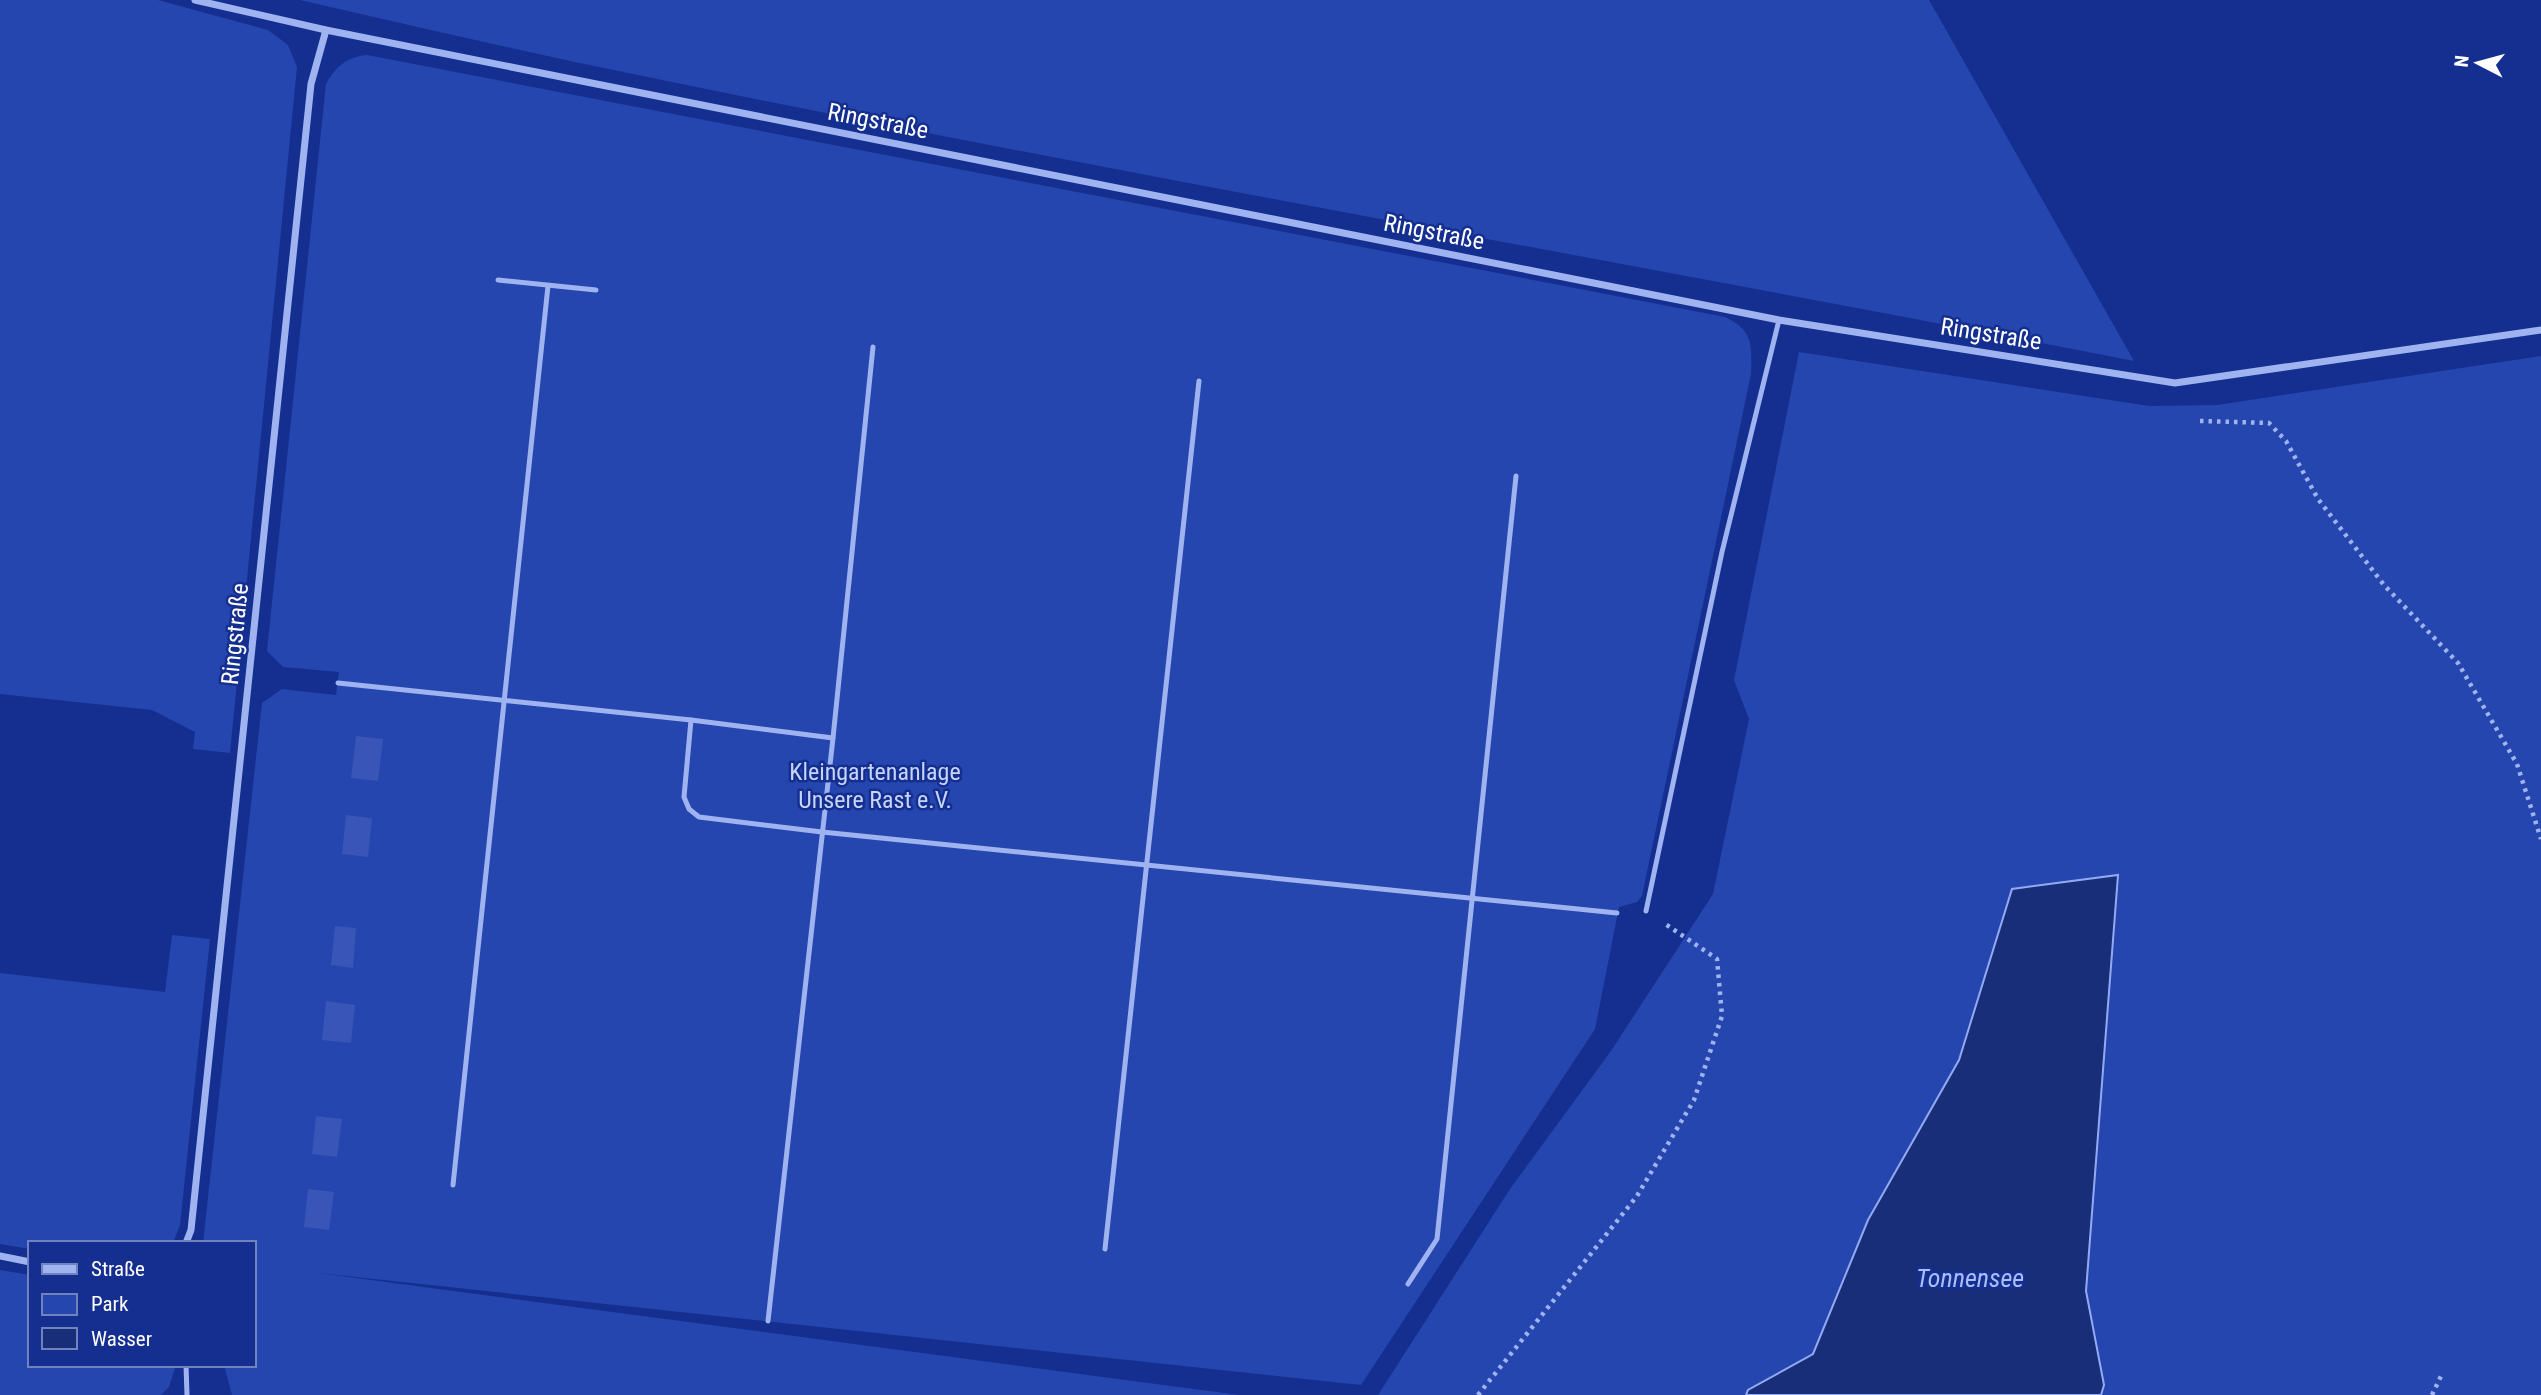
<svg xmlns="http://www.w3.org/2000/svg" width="2541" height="1395" viewBox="0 0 2541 1395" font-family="'Roboto Condensed',sans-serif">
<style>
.green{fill:#2646af}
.water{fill:#192e78;stroke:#92aaf4;stroke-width:2}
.building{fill:#3855b7}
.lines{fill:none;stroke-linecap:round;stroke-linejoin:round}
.path{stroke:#a0b3f1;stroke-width:4.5;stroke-dasharray:3.5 5;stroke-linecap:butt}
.lane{stroke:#a0b3f1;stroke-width:5}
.street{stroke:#a0b3f1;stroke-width:7}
.labels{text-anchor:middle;stroke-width:5;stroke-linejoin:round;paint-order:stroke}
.street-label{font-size:24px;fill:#fff;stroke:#142f90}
.park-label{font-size:24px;fill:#c7d4fc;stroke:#142f90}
.water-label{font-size:26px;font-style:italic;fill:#acbef8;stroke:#142f90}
</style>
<rect width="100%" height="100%" fill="#142f90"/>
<g class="green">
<polygon points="0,0 158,0 268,30 288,45 297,67 230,753 193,749 195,732 152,710 0,694"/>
<path d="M300,0H1929L2134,361C1615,260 1093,170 575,62C483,42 391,21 300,0Z"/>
<path d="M367,55L1725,317C1753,330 1752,345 1751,374L1642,896L1637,902L1619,907L1595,1029L1361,1385L318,1273L1239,1395H232L224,1365H254V1243H203L262,703L282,689L336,695L339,672L283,667L267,651L326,84C336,66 347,57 367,55Z"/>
<polygon points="1799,352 2149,406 2217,405 2541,356 2541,1395 2101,1395 2104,1385 2086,1291 2118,875 2012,889 1959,1060 1868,1220 1813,1354 1748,1390 1746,1395 1378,1395 1510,1189 1611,1051 1713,894 1749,719 1734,680"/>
<polygon points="172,935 210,939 180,1225 173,1243 30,1243 30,1249 0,1244 0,973 165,992"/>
<polygon points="0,1270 30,1275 30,1365 176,1365 169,1387 161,1395 0,1395"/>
</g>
<polygon class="water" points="2118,875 2086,1291 2104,1385 2101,1395 1746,1395 1748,1390 1813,1354 1868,1220 1959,1060 2012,889"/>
<g class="building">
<polygon points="356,736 383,739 378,781 351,778"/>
<polygon points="346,815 372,818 368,857 342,854"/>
<polygon points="335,926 356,928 353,968 331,965"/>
<polygon points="326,1001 355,1005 351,1043 322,1040"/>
<polygon points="316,1116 342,1119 337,1157 312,1154"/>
<polygon points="308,1189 334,1192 329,1230 304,1227"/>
</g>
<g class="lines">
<g class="path">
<polyline points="2200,421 2269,423 2286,441 2318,499 2384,585 2458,663 2517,764 2541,839"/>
<polyline points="1478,1395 1637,1196 1694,1100 1722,1016 1717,959 1664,923"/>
<polyline points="2432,1395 2442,1374"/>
</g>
<g class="lane">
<polyline points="498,280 596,290"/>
<polyline points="338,683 691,720 833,738"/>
<polyline points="691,720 684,797 689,809 699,817 822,832 1617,913"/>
<polyline points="1646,911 1722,552 1779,320"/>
<polyline points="453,1185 548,286"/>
<polyline points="1105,1249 1199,381"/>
<polyline points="1408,1284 1437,1239 1516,476"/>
<polyline points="768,1321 833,738 873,347"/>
<polyline points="186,1365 187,1395"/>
</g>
<g class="street">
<polyline points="195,0 326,30 1779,320 2175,383 2541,330"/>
<polyline points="186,1243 191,1230 311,84 326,30"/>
<polyline points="0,1256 30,1262"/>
</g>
</g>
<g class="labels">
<g class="street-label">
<text transform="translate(878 121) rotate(11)" y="8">Ringstraße</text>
<text transform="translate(1434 232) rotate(11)" y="8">Ringstraße</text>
<text transform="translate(1991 334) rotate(9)" y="8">Ringstraße</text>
<text transform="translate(235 634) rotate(-84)" y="8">Ringstraße</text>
</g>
<g class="park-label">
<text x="875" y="780">Kleingartenanlage<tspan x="875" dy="28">Unsere Rast e.V.</tspan></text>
</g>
<g class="water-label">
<text x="1970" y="1287">Tonnensee</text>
</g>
</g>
<rect x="28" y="1241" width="228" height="126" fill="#142f90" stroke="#7282bc" stroke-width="2"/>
<rect x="42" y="1264" width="35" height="10" fill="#a0b3f1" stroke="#7282bc" stroke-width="2"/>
<text x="91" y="1276" font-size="21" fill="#ffffff">Straße</text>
<rect x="42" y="1294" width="35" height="21" fill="#2646af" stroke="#7282bc" stroke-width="2"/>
<text x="91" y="1311" font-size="21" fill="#ffffff">Park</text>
<rect x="42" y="1328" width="35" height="21" fill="#192e78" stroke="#7282bc" stroke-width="2"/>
<text x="91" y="1346" font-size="21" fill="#ffffff">Wasser</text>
<g transform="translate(2478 63) rotate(276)" stroke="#142f90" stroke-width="5" paint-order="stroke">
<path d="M0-5L12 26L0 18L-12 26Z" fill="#ffffff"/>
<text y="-10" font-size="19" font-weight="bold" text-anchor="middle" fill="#ffffff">N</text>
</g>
</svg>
